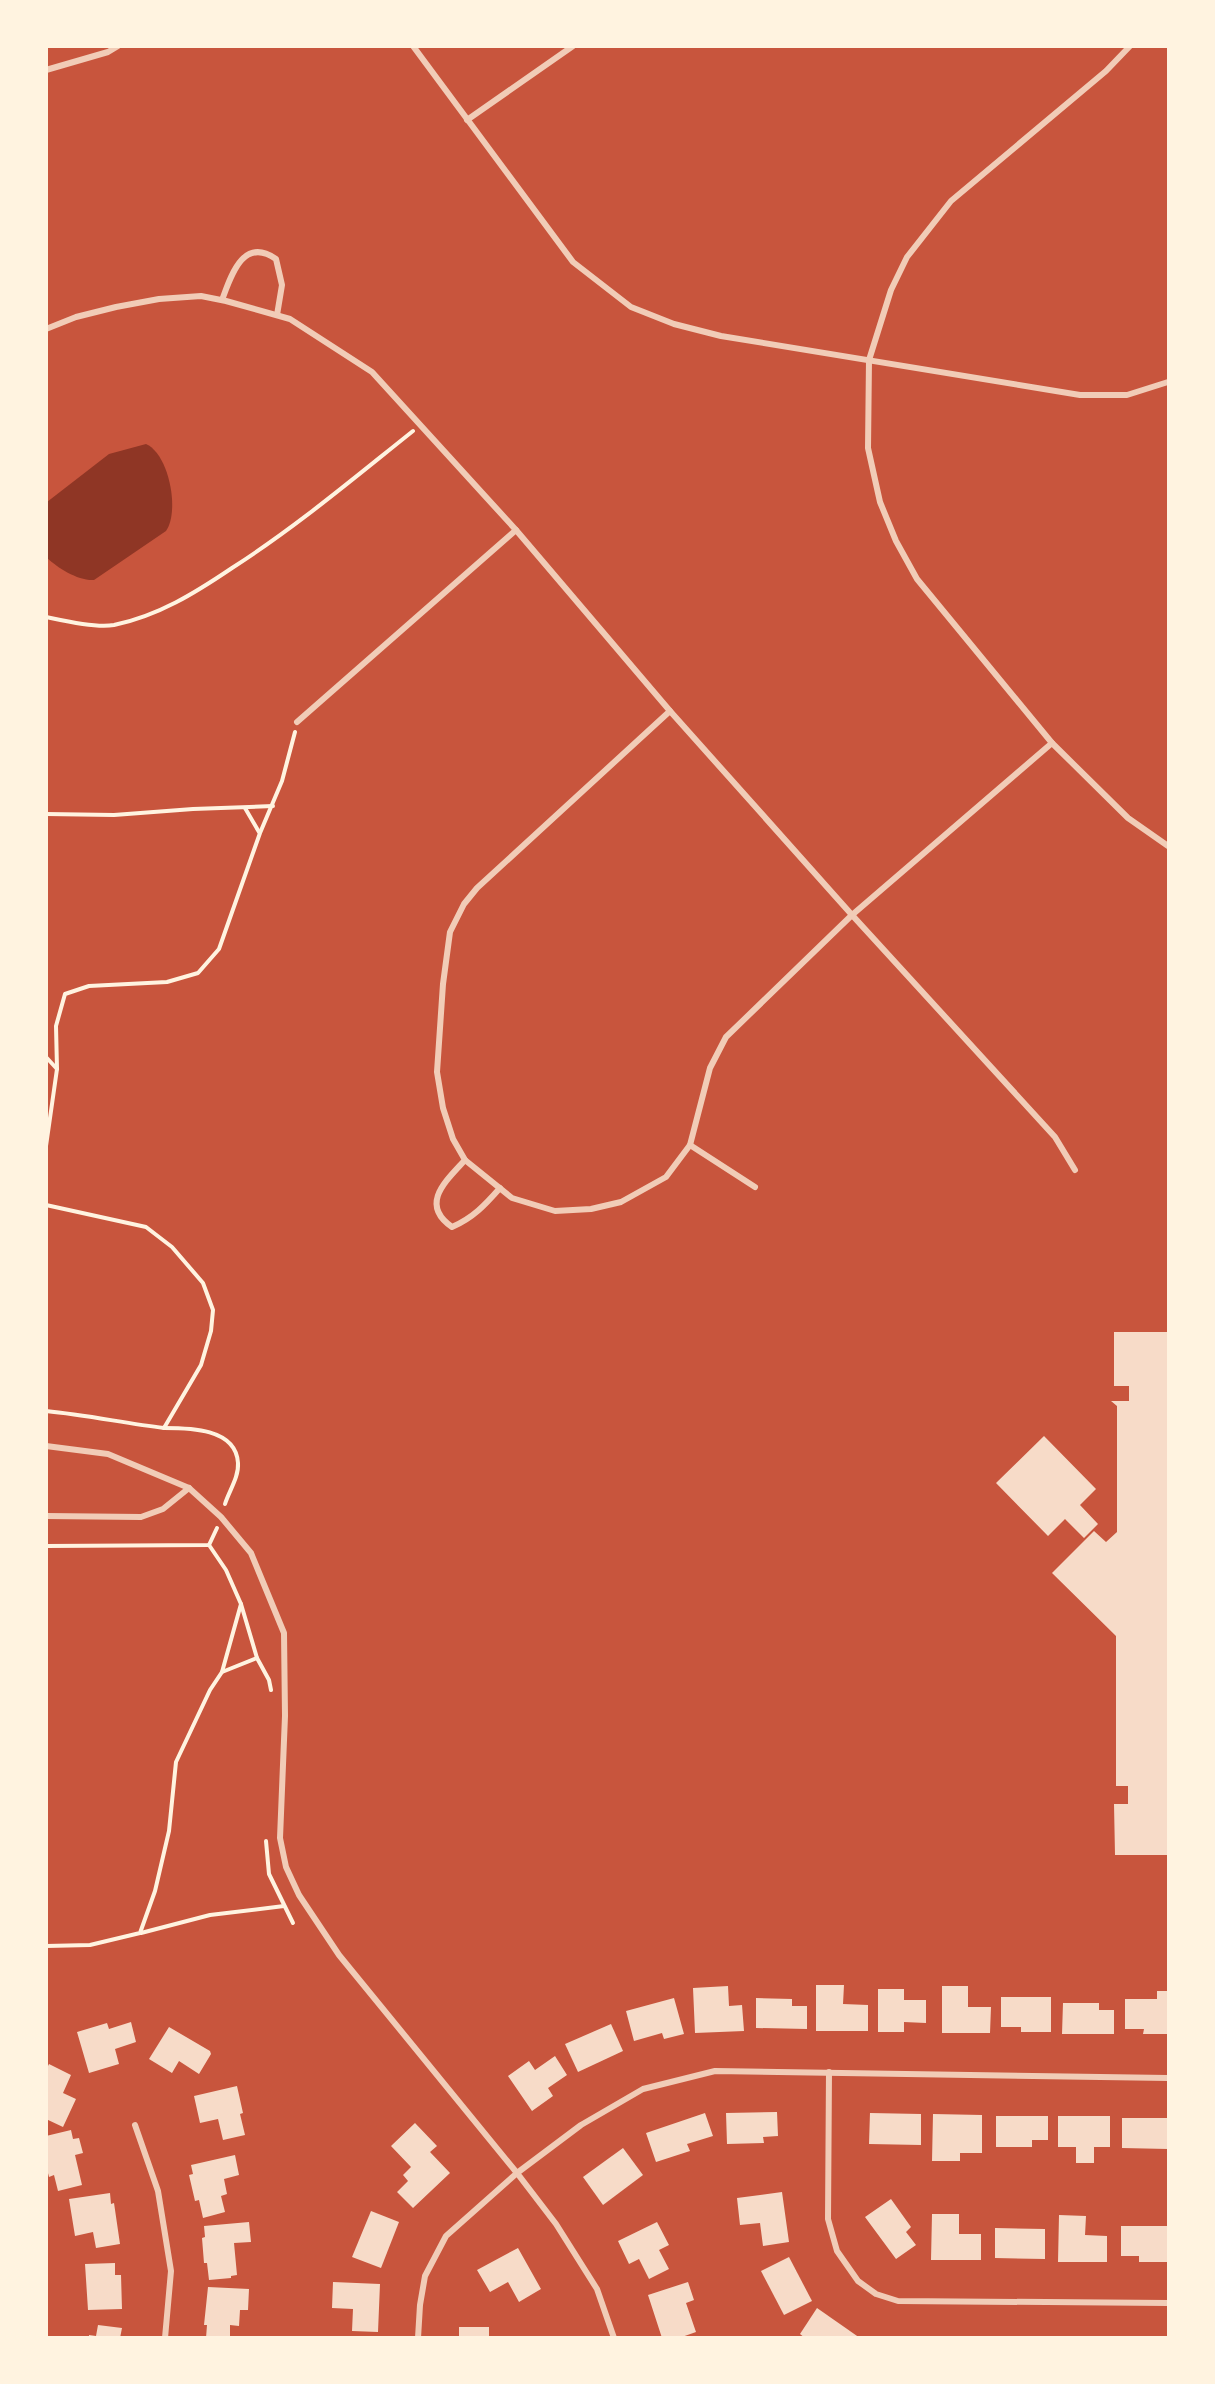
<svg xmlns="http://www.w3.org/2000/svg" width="1215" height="2384" viewBox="0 0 1215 2384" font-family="Signika,sans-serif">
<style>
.water{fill:#8f3625}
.building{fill:#f7dbc8}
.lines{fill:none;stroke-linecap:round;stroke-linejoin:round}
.path{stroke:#fff3e0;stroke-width:4}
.minor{stroke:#f1ccb7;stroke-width:6}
</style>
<rect width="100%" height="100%" fill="#c8553d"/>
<path class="water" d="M146,444C169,454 180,511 166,531L94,580C78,581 58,568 47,558V502L109,454Z"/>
<g class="building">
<polygon points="1114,1332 1168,1332 1168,1855 1115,1855 1114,1804 1128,1804 1128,1786 1116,1786 1116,1636 1052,1573 1094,1531 1106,1542 1117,1532 1117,1406 1111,1401 1129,1401 1129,1386 1114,1386"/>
<polygon points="1044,1436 1096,1489 1080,1505 1098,1524 1084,1538 1065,1519 1048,1536 996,1483"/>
<polygon points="816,1985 844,1985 843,2004 868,2005 868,2031 816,2031"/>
<polygon points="728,1986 729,2006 742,2005 744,2031 695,2033 693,1988"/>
<polygon points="942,1986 968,1986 968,2007 991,2007 990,2033 942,2033"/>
<polygon points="878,1989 904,1989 904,2000 926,2000 926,2023 904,2022 904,2032 878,2032"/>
<polygon points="1157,1991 1168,1991 1168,2034 1143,2034 1144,2029 1125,2029 1125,1999 1157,1999"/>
<polygon points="1001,1997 1051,1997 1051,2032 1021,2032 1021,2027 1001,2027"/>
<polygon points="674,1998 684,2034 664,2039 662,2033 634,2041 626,2011"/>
<polygon points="756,1998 792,1999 792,2006 807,2006 807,2029 756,2028"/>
<polygon points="1063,2003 1099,2003 1099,2010 1114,2010 1114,2034 1062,2034"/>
<polygon points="131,2022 136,2042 115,2049 119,2064 89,2073 77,2032 107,2023 109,2029"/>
<polygon points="611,2024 623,2051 578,2072 565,2044"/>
<polygon points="169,2027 210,2051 211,2054 199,2074 179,2061 172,2073 149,2059"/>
<polygon points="555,2056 567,2075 548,2088 553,2096 532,2111 508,2076 529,2061 535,2070"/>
<polygon points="49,2064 71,2075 63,2093 76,2099 63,2127 46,2119 46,2070"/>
<polygon points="237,2086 243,2113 240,2114 245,2135 223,2140 218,2119 200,2123 194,2096"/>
<polygon points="777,2112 778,2136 763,2137 764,2143 727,2144 726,2113"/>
<polygon points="705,2113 713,2136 687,2144 690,2151 656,2162 646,2133"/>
<polygon points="870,2113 921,2114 921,2145 869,2144"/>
<polygon points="933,2114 982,2115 982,2153 960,2153 960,2161 932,2161"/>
<polygon points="996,2116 1048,2116 1048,2140 1032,2140 1032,2147 996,2147"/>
<polygon points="1058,2116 1110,2116 1110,2147 1094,2147 1094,2163 1076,2163 1076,2147 1058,2147"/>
<polygon points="1122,2118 1168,2118 1168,2149 1122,2148"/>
<polygon points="415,2123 437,2146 430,2152 450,2173 413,2208 397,2192 408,2181 403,2175 411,2167 391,2146"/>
<polygon points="71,2130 73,2139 79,2138 83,2153 75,2155 82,2185 58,2191 54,2175 49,2177 46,2165 46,2136"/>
<polygon points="623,2148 643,2175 603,2205 583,2177"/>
<polygon points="235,2155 239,2175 224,2179 227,2194 221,2196 225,2212 203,2218 199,2200 195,2201 189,2175 193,2174 191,2165"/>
<polygon points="782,2192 789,2242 763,2246 760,2223 740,2225 737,2198"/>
<polygon points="110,2193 111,2204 114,2203 120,2244 96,2248 93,2232 75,2236 69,2199"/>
<polygon points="891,2199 911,2227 906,2232 916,2245 896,2259 865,2217"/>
<polygon points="371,2211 399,2222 381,2268 352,2257"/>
<polygon points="932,2214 959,2214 959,2234 981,2234 981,2260 931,2260"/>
<polygon points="1059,2215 1086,2216 1085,2235 1107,2236 1107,2262 1058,2262"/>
<polygon points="249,2222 251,2242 234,2243 237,2275 231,2276 231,2278 209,2280 207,2263 204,2263 202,2238 205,2237 204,2226"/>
<polygon points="657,2222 669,2245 659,2250 669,2269 649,2279 639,2259 629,2264 618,2241"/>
<polygon points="1121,2226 1168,2226 1168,2262 1139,2262 1139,2256 1121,2256"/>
<polygon points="995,2228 1045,2229 1045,2259 995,2258"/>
<polygon points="518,2248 541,2289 519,2302 508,2282 490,2292 477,2270"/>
<polygon points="789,2257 812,2301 784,2315 761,2271"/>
<polygon points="115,2263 115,2275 121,2275 122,2309 88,2310 85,2264"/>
<polygon points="333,2282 380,2284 378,2332 352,2331 353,2309 332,2308"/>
<polygon points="688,2282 694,2300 686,2303 696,2332 679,2338 662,2338 648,2295"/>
<polygon points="208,2287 249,2289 248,2310 240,2310 239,2326 230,2325 230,2338 206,2338 207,2325 204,2325"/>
<polygon points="817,2308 860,2338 805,2338 800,2334"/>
<polygon points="98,2325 122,2328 120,2338 89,2338 89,2335 96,2336"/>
<rect x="459" y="2327" width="30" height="11"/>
</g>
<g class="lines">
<g class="path">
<path d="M46,617C65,621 96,628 114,625C158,616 195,593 232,568C296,527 354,478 413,431"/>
<polyline points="245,808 259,832"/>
<polyline points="46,814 114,815 193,809 273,806"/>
<polyline points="46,1057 57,1069"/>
<polyline points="46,1146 57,1069 56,1026 65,994 89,986 167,982 198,973 219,949 260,833 282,781 295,732"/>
<path d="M46,1205L146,1227L172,1247L203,1283L213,1310L211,1331L201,1365L164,1428C124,1423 86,1415 46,1411"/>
<path d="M164,1428C189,1428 236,1428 238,1463C239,1477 229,1491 225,1504"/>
<polyline points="46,1546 209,1545 217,1528"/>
<polyline points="241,1604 257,1658 269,1680 271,1690"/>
<polyline points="222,1672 257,1658"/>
<polyline points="266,1841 269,1874 293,1923"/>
<polyline points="141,1933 210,1915 284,1906"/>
<polyline points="46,1946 90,1945 140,1933 155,1891 169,1831 176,1762 210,1690 222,1672 241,1604 226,1570 209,1545"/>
</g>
<g class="minor">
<polyline points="413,46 573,262 631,307 674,324 721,336 1080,395 1127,395 1168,382"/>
<polyline points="1130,46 1106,71 951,201 907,257 891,290 869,360 868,448 880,502 896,541 917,579 1052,743 1128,818 1168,846"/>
<polyline points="46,70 108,52 118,46"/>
<polyline points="467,120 573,46"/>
<path d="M222,300C231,276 243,236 276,259L282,285L277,315"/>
<polyline points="46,329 76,317 116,307 159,299 201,296 226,301 290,319 372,372 516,530 670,711 852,915 1055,1137 1075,1170"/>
<polyline points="670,711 477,888 464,904 450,932 443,984 437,1072 443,1108 453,1139 465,1160 512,1198 555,1211 591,1209 621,1202 666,1177 690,1145 710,1068 726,1037 852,915 1052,743"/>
<polyline points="297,722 516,530"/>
<polyline points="690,1145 755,1187"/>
<path d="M465,1160C446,1181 419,1204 452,1227C473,1218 485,1205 500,1188"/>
<polyline points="46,1446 108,1454 189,1488 221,1517 251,1553 284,1633 285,1716 280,1838 286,1867 299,1895 339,1955 517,2173 556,2224 597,2289 614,2338"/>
<polyline points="46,1516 141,1517 163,1509 189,1488"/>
<polyline points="829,2072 828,2219 837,2251 858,2281 876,2294 898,2301 1168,2303"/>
<polyline points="135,2125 158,2191 171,2271 165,2338"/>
<polyline points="418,2338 420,2305 425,2276 446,2236 517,2173 581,2125 643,2089 715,2071 1168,2078"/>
</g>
</g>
<rect width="1215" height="2384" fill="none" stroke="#fff3e0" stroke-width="96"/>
</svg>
